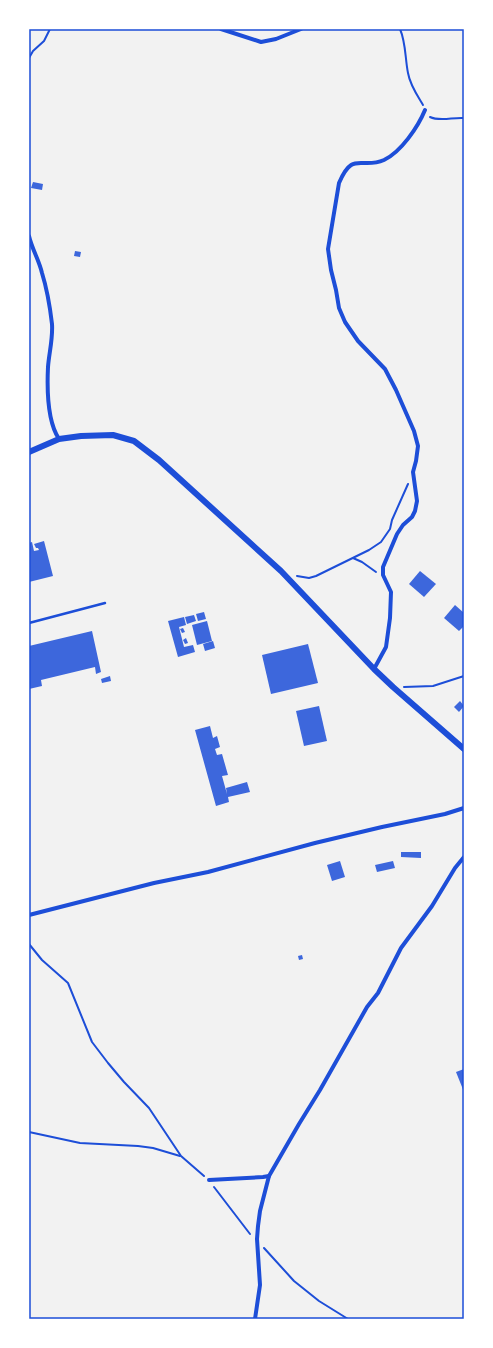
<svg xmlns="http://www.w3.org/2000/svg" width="493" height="1348" viewBox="0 0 493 1348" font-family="Ubuntu,sans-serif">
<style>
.building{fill:#3d67dc}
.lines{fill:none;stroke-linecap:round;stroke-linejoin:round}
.path{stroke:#1d4ed8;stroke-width:2}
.service{stroke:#1d4ed8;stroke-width:2.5}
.minor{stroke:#1d4ed8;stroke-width:4}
.tertiary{stroke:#1d4ed8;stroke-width:6}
.neatline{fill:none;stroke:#1d4ed8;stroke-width:1.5}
</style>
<rect width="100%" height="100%" fill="#f2f2f2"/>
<g class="building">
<polygon points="33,182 43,184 42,190 31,188"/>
<polygon points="75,251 81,252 80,257 74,256"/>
<polygon points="44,541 53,576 29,582 29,543 32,542 34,551 39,550 38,548 36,548 34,544"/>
<polygon points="420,571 436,584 424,597 409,584"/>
<polygon points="455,605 464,613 464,626 459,631 444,618"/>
<polygon points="204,612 206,619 198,621 196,614"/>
<polygon points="194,615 196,621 187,624 185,617"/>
<polygon points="184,617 186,625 179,627 184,647 193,645 195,652 178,657 168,621"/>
<polygon points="207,621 212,641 197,645 192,625"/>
<polygon points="183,628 185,632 182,633 180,629"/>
<polygon points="92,631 101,672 96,674 95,667 41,680 42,686 29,689 29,646"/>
<polygon points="186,638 188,643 185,644 183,640"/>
<polygon points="213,641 215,648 205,651 203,644"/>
<polygon points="308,644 318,683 271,694 262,655"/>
<polygon points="110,676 111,681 102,683 101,679"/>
<polygon points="460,701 464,706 459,712 454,707"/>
<polygon points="319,706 327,741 304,746 296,711"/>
<polygon points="210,726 213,738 217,736 220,747 215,749 217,755 222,754 228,775 222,776 227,794 226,788 247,782 250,792 228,797 229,802 216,806 195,730"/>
<polygon points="401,852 421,852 421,858 401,857"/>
<polygon points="340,861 345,877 332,881 327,865"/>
<polygon points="393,861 395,868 377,872 375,865"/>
<polygon points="302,955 303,959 299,960 298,956"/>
<polygon points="464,1069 464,1092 456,1072"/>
</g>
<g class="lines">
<g class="path">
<path d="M400,29C406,43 405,58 408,73C410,85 417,95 423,105"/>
<polyline points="29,58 33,51 44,41 50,29"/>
<path d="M430,117C440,122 453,117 464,118"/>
<polyline points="353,558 362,562 376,572"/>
<polyline points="297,576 309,578 316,576 369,550 381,542 390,529 392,520 408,484"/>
<polyline points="404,687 433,686 464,676"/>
<polyline points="29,944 42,960 68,983 92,1042 108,1063 124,1082 149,1108 181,1156 204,1176"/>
<polyline points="29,1132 80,1143 138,1146 153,1148 180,1156"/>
<polyline points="214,1187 250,1234"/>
<polyline points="264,1248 294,1281 319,1301 348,1319"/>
</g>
<polyline class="service" points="29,623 105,603"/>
<g class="minor">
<polyline points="221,29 261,42 276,39 301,29"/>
<path d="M29,236C32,249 39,260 42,273C47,289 50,307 52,324C53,339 49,353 48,367C47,388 47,421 59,439"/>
<path d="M374,669L386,647L390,618L391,592L383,575V567L397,534L403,525L412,517L415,511L417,501L413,472L416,461L418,446L414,431L396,390L385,369L358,341L345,322L339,308L336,290L331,270L328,249L339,183C353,150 361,170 384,160C401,152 418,127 425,110"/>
<polyline points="29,915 154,883 208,872 315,843 382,827 445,814 464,808"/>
<polyline points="209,1180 263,1177 269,1176"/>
<polyline points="255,1319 260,1285 257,1239 258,1226 260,1211 269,1176 299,1124 320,1090 367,1007 378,993 401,948 432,906 455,868 464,857"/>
</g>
<polyline class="tertiary" points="29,452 59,439 81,436 113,435 134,441 159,460 281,571 374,669 393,687 464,749"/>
</g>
<rect width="493" height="1348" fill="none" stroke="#ffffff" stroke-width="60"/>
<rect x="30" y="30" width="433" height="1288" class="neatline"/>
</svg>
